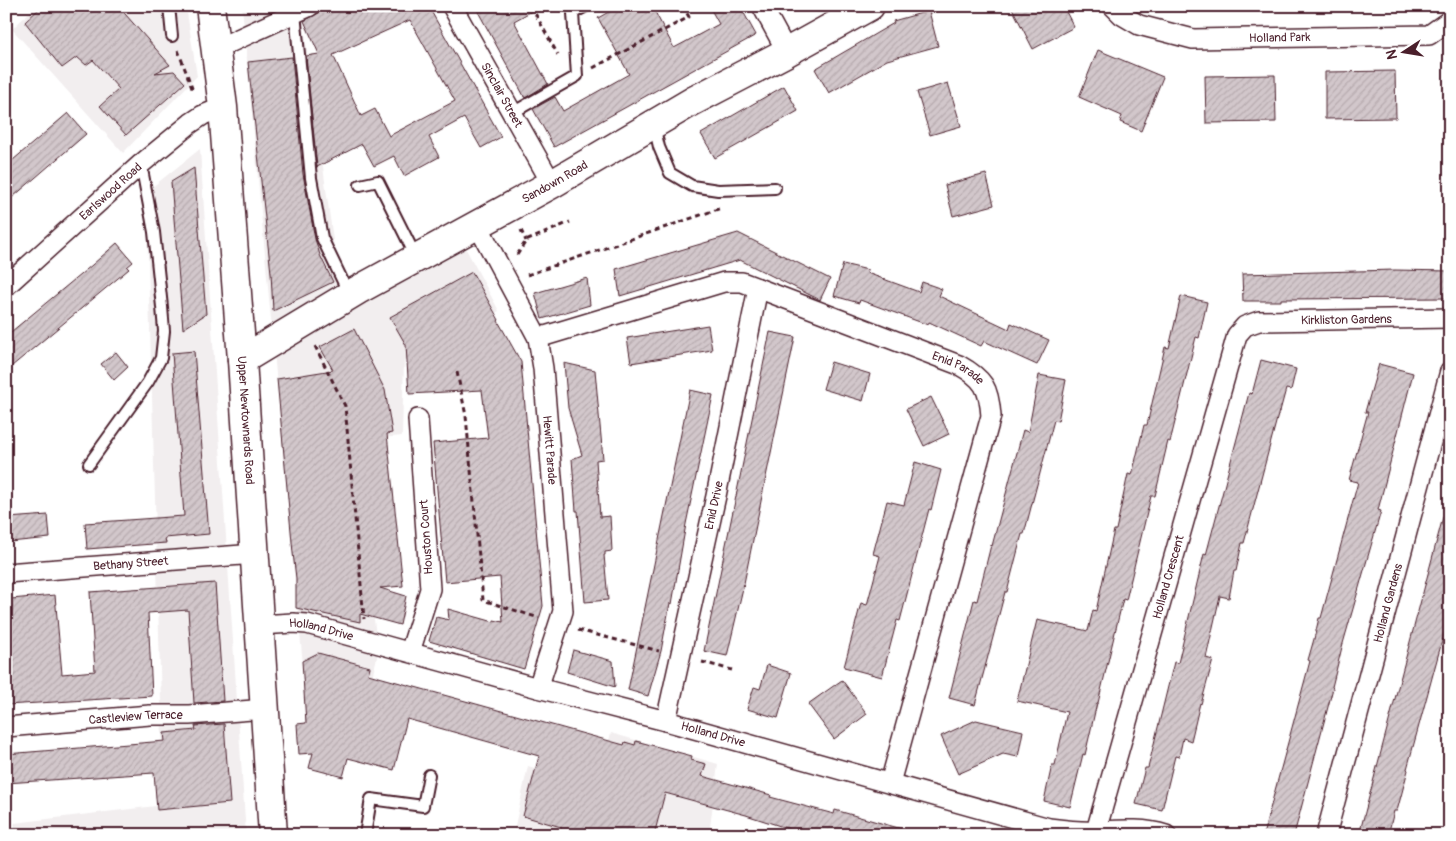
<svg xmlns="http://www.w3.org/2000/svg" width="1456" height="841" viewBox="0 0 1456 841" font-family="Pangolin,sans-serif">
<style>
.built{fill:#f2eeef}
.building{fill:url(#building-hatch);stroke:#4a1f2b;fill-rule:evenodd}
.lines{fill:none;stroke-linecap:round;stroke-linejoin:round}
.lane-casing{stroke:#4a1f2b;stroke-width:14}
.street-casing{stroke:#4a1f2b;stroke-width:22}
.secondary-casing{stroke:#4a1f2b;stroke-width:31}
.primary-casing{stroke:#4a1f2b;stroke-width:31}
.path{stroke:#4a1f2b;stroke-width:3;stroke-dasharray:5 4;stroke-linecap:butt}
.lane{stroke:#fff;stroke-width:10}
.street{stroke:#fff;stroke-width:19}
.secondary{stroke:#fff;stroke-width:28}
.primary{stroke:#fff;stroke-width:28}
.labels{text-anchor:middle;stroke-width:4;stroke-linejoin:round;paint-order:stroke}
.street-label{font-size:12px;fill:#4a1f2b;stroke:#fff}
</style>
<defs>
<pattern id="building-hatch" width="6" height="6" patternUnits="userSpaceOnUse" patternTransform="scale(1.25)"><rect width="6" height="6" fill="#d2c7cb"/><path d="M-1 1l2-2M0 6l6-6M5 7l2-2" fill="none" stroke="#b6aaae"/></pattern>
</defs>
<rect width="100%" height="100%" fill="#fff"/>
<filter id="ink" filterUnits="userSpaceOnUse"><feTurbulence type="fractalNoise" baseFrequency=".02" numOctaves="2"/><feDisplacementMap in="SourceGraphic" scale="10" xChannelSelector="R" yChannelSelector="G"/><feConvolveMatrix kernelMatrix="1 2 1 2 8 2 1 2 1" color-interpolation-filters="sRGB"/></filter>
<g filter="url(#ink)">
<g class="built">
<polygon points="36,6 186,6 197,76 123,153 12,29"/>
<polygon points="242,6 301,6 343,313 466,249 499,311 404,360 402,436 353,441 378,653 361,723 307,709"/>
<polygon points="200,149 246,835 6,835 6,824 164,805 146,192"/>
<polygon points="611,733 718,764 709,835 513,835 528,766 597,786"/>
</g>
<g class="building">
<polygon points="42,6 118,6 170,65 155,73 174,71 185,83 126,135 100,106 119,89 93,60 86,65 77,57 62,68 25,22"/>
<path d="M321,6H441L431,11L501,137L481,148L464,118L429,137L439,157L404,176L394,156L374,166L362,144L317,167L306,56L319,54L304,21L319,13ZM410,20L455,101L389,136L375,109L361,116L333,55Z"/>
<polygon points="475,6 541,6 514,21 548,84 525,98"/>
<polygon points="619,6 652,6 674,48 719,24 709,6 740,6 756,35 554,147 533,109 555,97 563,111 629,74 598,18"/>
<polygon points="1011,6 1063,6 1074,27 1033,49"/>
<polygon points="929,11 938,46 887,60 829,93 815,69 894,23 893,21"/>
<polygon points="1098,50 1163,77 1141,131 1120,122 1122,116 1079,97"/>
<polygon points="292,57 303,174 315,239 320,255 333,282 273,311 271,273 248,62"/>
<polygon points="1395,71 1396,118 1325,119 1325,72"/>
<polygon points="1275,75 1276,122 1206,123 1205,76"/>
<polygon points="948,83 961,126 930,135 917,92"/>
<polygon points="784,86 798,111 715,158 701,134"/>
<polygon points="68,113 86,134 6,203 6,166"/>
<polygon points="194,168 206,314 183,329 171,182"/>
<polygon points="986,174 994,205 953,216 945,185"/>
<polygon points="738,233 830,279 820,300 740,260 620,296 616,269"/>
<polygon points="117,243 133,262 127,267 129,269 6,371 6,336 92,265"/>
<polygon points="843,264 868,270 867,273 919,292 922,282 942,289 939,296 1009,329 1011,323 1049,340 1037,365 984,341 981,346 929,322 928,325 860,300 859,303 834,296"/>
<polygon points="1395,270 1450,271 1450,298 1281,299 1281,301 1243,301 1242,274"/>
<polygon points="472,272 499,320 498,321 521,362 543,606 524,669 429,641 436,617 449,620 448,609 494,622 494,620 503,622 500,577 445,582 433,443 488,438 482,390 409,394 406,345 390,317"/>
<polygon points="587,278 590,305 542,319 535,293"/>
<polygon points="1181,296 1207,302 1199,338 1196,337 1170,442 1168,441 1155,496 1151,496 1126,600 1123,599 1098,703 1097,703 1085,755 1083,754 1070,807 1044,801 1052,765 1055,765 1067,712 1017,701 1037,620 1088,631 1093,610 1096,611 1114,530 1116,530 1128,474 1132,475 1144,425 1147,425 1165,347 1169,348"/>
<polygon points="708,325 712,350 631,363 627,338"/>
<polygon points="354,329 385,390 392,433 387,434 403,586 380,588 406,596 400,625 360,614 360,622 296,608 296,578 293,553 277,379 333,370 320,347"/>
<polygon points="770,332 795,337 743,588 727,656 704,651"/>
<polygon points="194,351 209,534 165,538 166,543 87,549 85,523 184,516 172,353"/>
<polygon points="116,352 128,367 114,380 101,364"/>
<polygon points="1261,360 1296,369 1291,390 1286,389 1280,411 1279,411 1244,543 1242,543 1236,571 1234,571 1229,598 1220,596 1206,658 1213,660 1201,704 1200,703 1191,741 1183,738 1179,757 1175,756 1162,810 1136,804 1145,768 1148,768 1174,662 1178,663 1204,554 1206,555 1249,393 1252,394"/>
<polygon points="831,362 870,374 863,401 823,389"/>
<polygon points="564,363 595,370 603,459 596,460 600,517 610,516 612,551 605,552 605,555 604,555 608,600 585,602 578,511 576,511 572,459 582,455 568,408"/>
<polygon points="1379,364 1413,373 1378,510 1381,511 1342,647 1332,687 1333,688 1294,835 1263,835 1310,661 1308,660 1314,639 1319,618 1321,618 1358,482 1349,480 1368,412 1365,412"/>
<polygon points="1039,375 1066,380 1058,421 1054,420 1024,534 1022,534 1007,592 1005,592 975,705 949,698 974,600 977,601 991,545 992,546 1023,430 1028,432"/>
<polygon points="690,390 713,395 686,524 672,604 670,603 661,651 648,696 628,690"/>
<polygon points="931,397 949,434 924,446 906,409"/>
<polygon points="915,462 941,470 931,510 929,509 900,621 897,620 882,677 844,667 861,603 867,605 880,556 873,554 887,501 904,505"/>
<polygon points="48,515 50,538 10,542 8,518"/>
<polygon points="1443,517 1450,518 1450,612 1407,769 1408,770 1397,811 1394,811 1388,835 1359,835"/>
<polygon points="215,583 223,701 194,703 188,610 148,613 152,696 6,705 6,608 12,607 11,599 55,595 62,674 95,671 90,592"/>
<polygon points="573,650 613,661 615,687 567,672"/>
<polygon points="318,653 370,667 368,674 624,745 625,742 635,745 636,741 692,756 691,760 706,764 702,776 771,795 770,797 834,814 835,810 902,829 901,835 808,835 746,815 665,793 654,835 560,835 561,827 523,816 539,756 407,719 394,770 348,758 343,777 309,768 313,753 299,754 297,724 306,723 302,661"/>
<polygon points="767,665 791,673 778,718 747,709 754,687 760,689"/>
<polygon points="842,680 867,714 834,739 808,704"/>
<polygon points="976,720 1023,731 1018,757 1003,754 958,774 941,736"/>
<polygon points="224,724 230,803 157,810 154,773 6,783 6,754 165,741 164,733 196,730 195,726"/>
</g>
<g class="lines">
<defs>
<g id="lane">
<polyline points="169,6 172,36"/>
<polyline points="295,13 311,178 322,238 349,294"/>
<polyline points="512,113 577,76 573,13 586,6"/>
<polyline points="654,125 659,147 670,173 692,186 718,190 775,188"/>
<polyline points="360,185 378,181 416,257"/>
<polyline points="89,464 148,382 161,358 164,331 162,307 154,232 141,164"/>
<polyline points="365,835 371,799 423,806 429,775"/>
</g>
<g id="street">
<path id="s1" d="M452,6L552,184"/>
<polyline points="762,6 787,52"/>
<path id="s2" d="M1113,6L1122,15L1139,25L1193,39L1429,35L1450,20"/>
<polyline points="216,49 310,6"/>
<path id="s3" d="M477,224L538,338L543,368L563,611L538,688"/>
<path id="s4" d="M6,286L141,164L191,123L203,115L223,107"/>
<path id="s5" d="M538,338L724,282H742L959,365C984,379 989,388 991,416L890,783"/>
<path id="s6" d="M6,573L255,554"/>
<path id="s7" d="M260,625L293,623L307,624L538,688L666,721L1049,828C1065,830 1080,832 1096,831C1120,830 1143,828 1166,835"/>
<polyline points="410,652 430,589 418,419"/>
<path id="s8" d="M666,721L716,496L758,288"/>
<path id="s9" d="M6,727L150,715H189L266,709"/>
<path id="s10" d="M1096,831L1237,335L1245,326L1259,321L1450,318"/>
<path id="s11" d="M1326,835L1450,371"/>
</g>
<g id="secondary">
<path id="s12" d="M242,360L358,290L552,184L693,101L787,52L870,6"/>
</g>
<g id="primary">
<path id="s13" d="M210,6L223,107L242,360L273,835"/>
</g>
</defs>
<use href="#lane" class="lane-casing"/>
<use href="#street" class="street-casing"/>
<use href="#secondary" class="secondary-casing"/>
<use href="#primary" class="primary-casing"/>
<g class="path">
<polyline points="531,6 558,55"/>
<polyline points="178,50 193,91"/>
<polyline points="593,68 689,17 683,6"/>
<polyline points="521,230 526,241"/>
<polyline points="517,255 526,241 570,222"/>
<polyline points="527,275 721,208"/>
<polyline points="315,346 345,406 364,619"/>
<polyline points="457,372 466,416 483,600 539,618"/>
<polyline points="578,630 659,651"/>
<polyline points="702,662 732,670"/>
</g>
<use href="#lane" class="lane"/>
<use href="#street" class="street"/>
<use href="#secondary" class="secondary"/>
<use href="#primary" class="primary"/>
</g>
</g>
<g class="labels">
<g class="street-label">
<text dy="4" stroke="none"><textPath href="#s2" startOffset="175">Holland Park</textPath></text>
<text dy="4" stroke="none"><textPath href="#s1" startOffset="102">Sinclair Street</textPath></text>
<text dy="4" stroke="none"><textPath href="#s12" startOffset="360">Sandown Road</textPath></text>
<text dy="4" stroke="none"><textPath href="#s4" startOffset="141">Earlswood Road</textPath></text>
<text dy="4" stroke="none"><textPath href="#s10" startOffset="630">Kirkliston Gardens</textPath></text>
<text dy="4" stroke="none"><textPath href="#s5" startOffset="445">Enid Parade</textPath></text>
<text dy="4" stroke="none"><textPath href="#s13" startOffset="416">Upper Newtownards Road</textPath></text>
<text dy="4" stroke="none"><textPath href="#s3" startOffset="242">Hewitt Parade</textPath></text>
<text dy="4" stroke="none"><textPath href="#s8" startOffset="221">Enid Drive</textPath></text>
<text transform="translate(426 537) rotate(-94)" y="4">Houston Court</text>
<text dy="4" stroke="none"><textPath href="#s6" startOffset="125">Bethany Street</textPath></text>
<text dy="4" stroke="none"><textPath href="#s10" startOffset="264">Holland Crescent</textPath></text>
<text dy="4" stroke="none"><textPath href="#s11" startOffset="240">Holland Gardens</textPath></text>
<text dy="4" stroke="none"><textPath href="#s7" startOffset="62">Holland Drive</textPath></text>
<text dy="4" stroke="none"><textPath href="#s9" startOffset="130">Castleview Terrace</textPath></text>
<text dy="4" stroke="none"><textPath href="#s7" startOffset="468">Holland Drive</textPath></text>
</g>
</g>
<rect width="1456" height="841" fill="none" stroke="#fff" stroke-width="25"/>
<rect x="12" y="12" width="1431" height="816" fill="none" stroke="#4a1f2b" stroke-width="2" filter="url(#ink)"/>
<g transform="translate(1404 52) rotate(258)" stroke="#ffffff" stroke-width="4" paint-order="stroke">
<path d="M0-4L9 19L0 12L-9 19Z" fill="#4a1f2b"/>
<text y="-8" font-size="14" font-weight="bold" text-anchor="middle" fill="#4a1f2b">N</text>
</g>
</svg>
